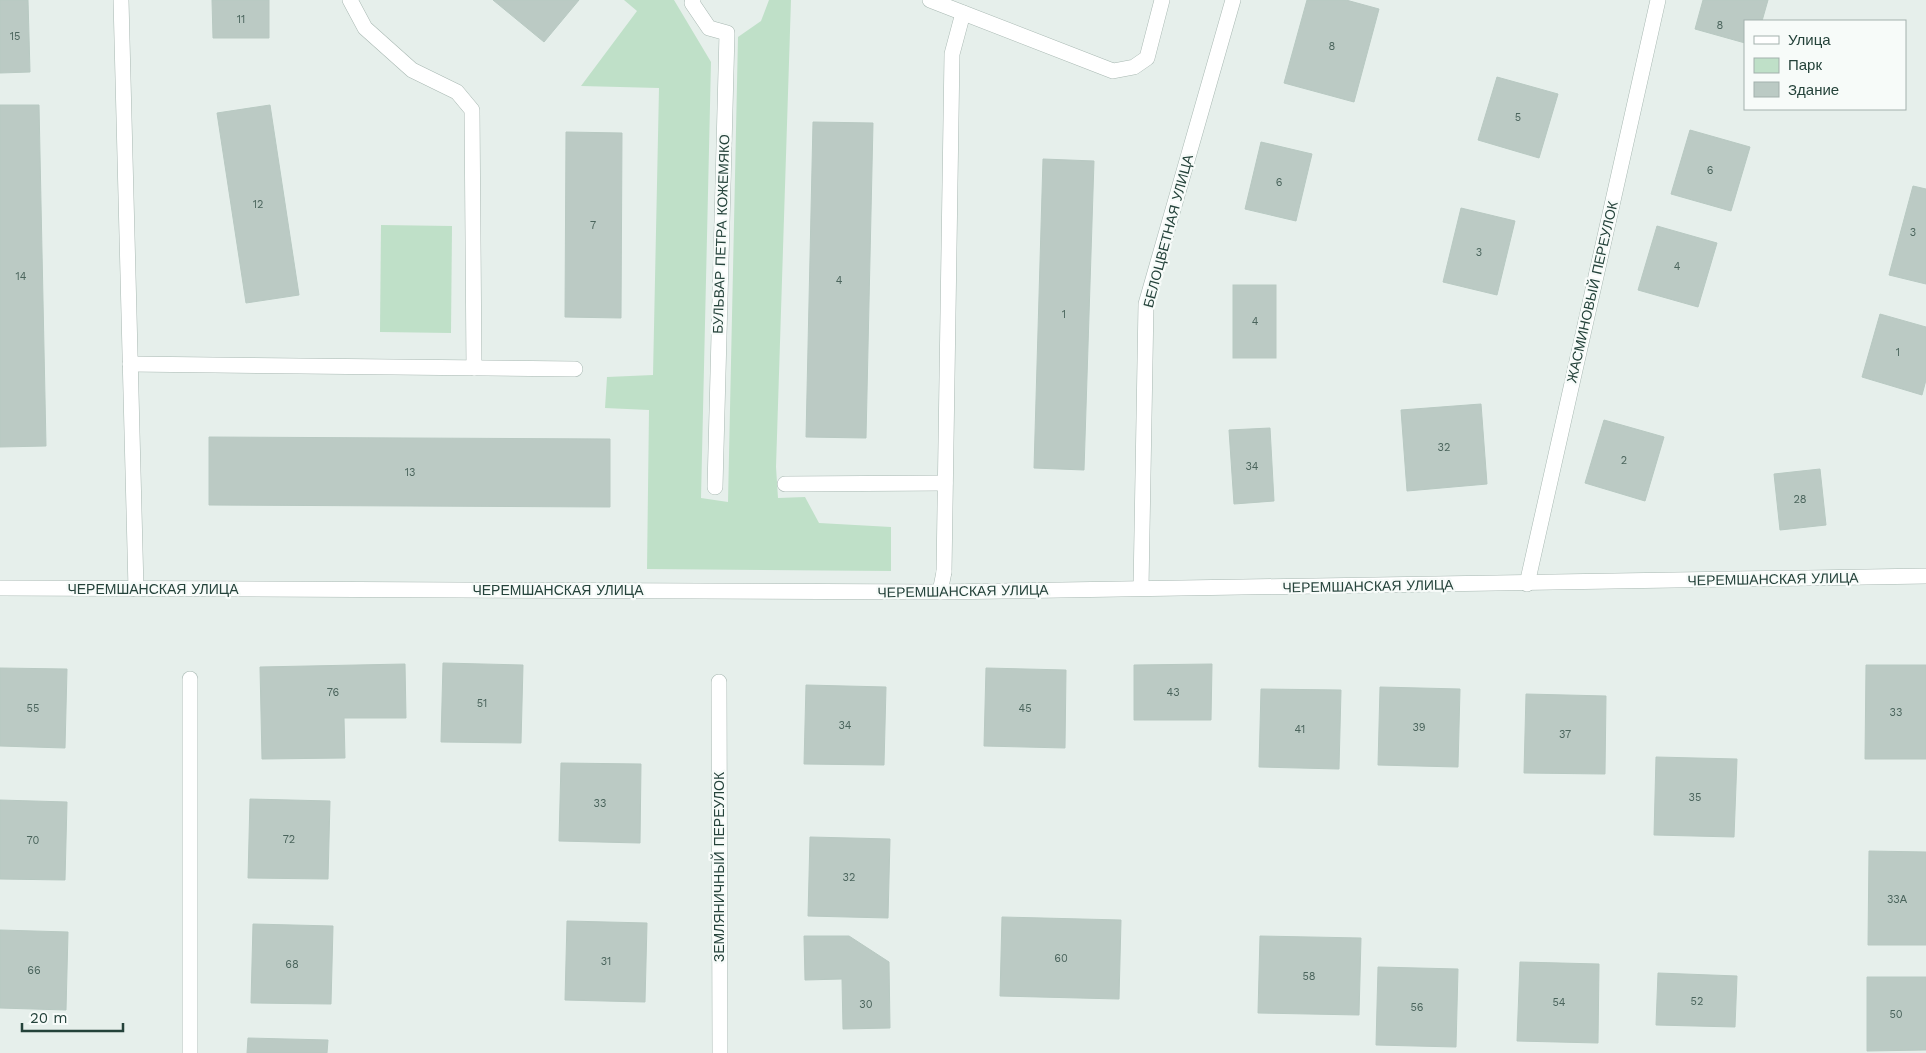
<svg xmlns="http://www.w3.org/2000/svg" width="1926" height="1053" viewBox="0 0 1926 1053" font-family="'Work Sans',sans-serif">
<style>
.green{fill:#bfe0c8}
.building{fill:#bbcac4;stroke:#b8c9c2}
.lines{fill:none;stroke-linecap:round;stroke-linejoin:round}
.lane-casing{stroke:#a8b8b2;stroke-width:16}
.street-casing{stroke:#a8b8b2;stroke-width:16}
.lane{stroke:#fff;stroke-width:15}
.street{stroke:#fff;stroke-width:15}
.labels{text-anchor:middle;stroke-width:4.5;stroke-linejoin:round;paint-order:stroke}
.number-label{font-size:11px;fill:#4a645c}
.street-label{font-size:14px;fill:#24423a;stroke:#f7fbf9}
</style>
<rect width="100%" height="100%" fill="#e6efeb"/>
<g class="green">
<polygon points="624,0 674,0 711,62 701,498 728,502 738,37 761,21 769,0 791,0 776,467 778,498 805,497 819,523 891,527 891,571 647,569 649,410 605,408 607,377 653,375 659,88 581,86 637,11"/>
<polygon points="381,225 452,226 451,333 380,332"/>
</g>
<g class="building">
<polygon points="0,0 28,0 30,72 0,73"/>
<polygon points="212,0 269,0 269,38 213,38"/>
<polygon points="493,0 579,0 544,42"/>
<polygon points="1307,0 1346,0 1379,9 1354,102 1284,83"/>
<polygon points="1703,0 1768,0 1762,21 1745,21 1745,43 1695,29"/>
<polygon points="1497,77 1558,94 1539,158 1478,140"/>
<polygon points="0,105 39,105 46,446 0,447"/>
<polygon points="270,105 299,295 246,303 217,113"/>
<polygon points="813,122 873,123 866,438 806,437"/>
<polygon points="1690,130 1750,147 1731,211 1671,194"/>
<polygon points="566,132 622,133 621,318 565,317"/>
<polygon points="1261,142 1312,154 1296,221 1245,209"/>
<polygon points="1043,159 1094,161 1084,470 1034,468"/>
<polygon points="1913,186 1926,189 1926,284 1889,275"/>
<polygon points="1461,208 1515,221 1497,295 1443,282"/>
<polygon points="1657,226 1717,243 1698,307 1638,290"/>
<rect x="1233" y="285" width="43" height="73"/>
<polygon points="1880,314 1926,327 1926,380 1922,395 1862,377"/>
<polygon points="1481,404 1487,484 1407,491 1401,410"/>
<polygon points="1604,420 1664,437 1645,501 1585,483"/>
<polygon points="1270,428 1274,501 1234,504 1229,430"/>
<polygon points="209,437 610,439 610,507 209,505"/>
<polygon points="1820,469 1826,525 1780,530 1774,474"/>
<polygon points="443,663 523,665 521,743 441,742"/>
<polygon points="405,664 406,718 344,718 345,758 262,759 260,667"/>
<polygon points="1212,664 1211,720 1134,720 1134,665"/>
<polygon points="1866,665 1926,665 1926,759 1865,759"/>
<polygon points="0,668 67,669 65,748 0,746"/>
<polygon points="986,668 1066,670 1065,748 984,746"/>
<polygon points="806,685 886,687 884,765 804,764"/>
<polygon points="1380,687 1460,689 1458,767 1378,765"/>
<polygon points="1261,689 1341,690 1339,769 1259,767"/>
<polygon points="1526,694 1606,696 1605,774 1524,773"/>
<polygon points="1656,757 1737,759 1734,837 1654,835"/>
<polygon points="561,763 641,764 640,843 559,841"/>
<polygon points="250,799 330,801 328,879 248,878"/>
<polygon points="0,800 67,802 65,880 0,879"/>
<polygon points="810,837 890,839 888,918 808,916"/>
<polygon points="1869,851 1926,852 1926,945 1868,945"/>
<polygon points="1002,917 1121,920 1119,999 1000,996"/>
<polygon points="567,921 647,923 645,1002 565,1000"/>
<polygon points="253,924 333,926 331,1004 251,1003"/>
<polygon points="0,930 68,932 66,1010 0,1008"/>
<polygon points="804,936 849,936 889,962 890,1028 843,1029 842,979 805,980"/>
<polygon points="1260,936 1361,938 1359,1015 1258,1013"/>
<polygon points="1520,962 1599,964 1598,1043 1517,1041"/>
<polygon points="1378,967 1458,969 1456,1047 1376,1045"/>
<polygon points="1658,973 1737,976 1735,1027 1656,1025"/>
<polygon points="1867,977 1926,977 1926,1050 1867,1051"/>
<polygon points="248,1038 328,1040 327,1053 247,1053"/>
</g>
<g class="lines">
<defs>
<g id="lane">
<polyline points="930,0 1113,71 1134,67 1147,58 1162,0"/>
<polyline points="785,484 945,483"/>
<polyline points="944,572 952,54 963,13"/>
</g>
<g id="street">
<polyline points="121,0 136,589"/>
<polyline points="350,0 365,28 412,70 457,92 472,110 474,368"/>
<polyline points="693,0 692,3 709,28 727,33 715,487"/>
<polyline points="130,364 575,369"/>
<polyline points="1527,584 1658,0"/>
<polyline points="0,588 940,592 1926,576"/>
<polyline points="1141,588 1146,304 1233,0"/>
<polyline points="940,592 944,572"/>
<polyline points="719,682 720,1053"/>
<polyline points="190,1053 190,679"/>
</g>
</defs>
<use href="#lane" class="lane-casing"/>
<use href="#street" class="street-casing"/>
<use href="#lane" class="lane"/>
<use href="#street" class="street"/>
</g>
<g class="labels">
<g class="number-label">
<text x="241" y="23">11</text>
<text x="1720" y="29">8</text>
<text x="15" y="40">15</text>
<text x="1332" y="50">8</text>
<text x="1518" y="121">5</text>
<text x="1710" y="174">6</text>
<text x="1279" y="186">6</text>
<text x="258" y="208">12</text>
<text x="593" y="229">7</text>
<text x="1913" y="236">3</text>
<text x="1479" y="256">3</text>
<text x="1677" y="270">4</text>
<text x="21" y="280">14</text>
<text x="839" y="284">4</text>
<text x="1064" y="318">1</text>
<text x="1255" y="325">4</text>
<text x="1898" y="356">1</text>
<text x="1444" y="451">32</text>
<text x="1624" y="464">2</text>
<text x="1252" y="470">34</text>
<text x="410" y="476">13</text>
<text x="1800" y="503">28</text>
<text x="333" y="696">76</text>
<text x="1173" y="696">43</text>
<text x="482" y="707">51</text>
<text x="33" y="712">55</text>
<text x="1025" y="712">45</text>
<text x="1896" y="716">33</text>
<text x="845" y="729">34</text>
<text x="1419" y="731">39</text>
<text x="1300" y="733">41</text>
<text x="1565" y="738">37</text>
<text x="1695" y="801">35</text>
<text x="600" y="807">33</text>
<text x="289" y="843">72</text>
<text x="33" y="844">70</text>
<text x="849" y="881">32</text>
<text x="1897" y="903">33А</text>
<text x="1061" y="962">60</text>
<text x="606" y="965">31</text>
<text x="292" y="968">68</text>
<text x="34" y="974">66</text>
<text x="1309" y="980">58</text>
<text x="1697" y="1005">52</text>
<text x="1559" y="1006">54</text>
<text x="866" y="1008">30</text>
<text x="1417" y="1011">56</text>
<text x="1896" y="1018">50</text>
</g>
<g class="street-label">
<text transform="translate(1168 231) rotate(-75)" y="5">БЕЛОЦВЕТНАЯ УЛИЦА</text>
<text transform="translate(721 234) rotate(-88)" y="5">БУЛЬВАР ПЕТРА КОЖЕМЯКО</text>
<text transform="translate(1592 292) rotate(-77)" y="5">ЖАСМИНОВЫЙ ПЕРЕУЛОК</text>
<text transform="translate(1773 579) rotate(-1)" y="5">ЧЕРЕМШАНСКАЯ УЛИЦА</text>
<text transform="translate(1368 586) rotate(-1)" y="5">ЧЕРЕМШАНСКАЯ УЛИЦА</text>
<text x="153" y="594">ЧЕРЕМШАНСКАЯ УЛИЦА</text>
<text x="558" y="595">ЧЕРЕМШАНСКАЯ УЛИЦА</text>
<text transform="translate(963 591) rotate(-1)" y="5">ЧЕРЕМШАНСКАЯ УЛИЦА</text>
<text transform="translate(719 867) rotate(-90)" y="5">ЗЕМЛЯНИЧНЫЙ ПЕРЕУЛОК</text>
</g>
</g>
<rect x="1744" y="20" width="162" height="90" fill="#f7fbf9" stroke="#a3b1ad"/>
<rect x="1754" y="36" width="25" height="8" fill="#ffffff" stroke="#a3b1ad"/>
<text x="1788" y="45" font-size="15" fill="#24423a">Улица</text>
<rect x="1754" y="58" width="25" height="15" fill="#bfe0c8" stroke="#a3b1ad"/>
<text x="1788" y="70" font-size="15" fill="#24423a">Парк</text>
<rect x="1754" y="82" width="25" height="15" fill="#bbcac4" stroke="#a3b1ad"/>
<text x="1788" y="95" font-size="15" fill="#24423a">Здание</text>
<path d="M22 1023v8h101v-8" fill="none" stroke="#24423a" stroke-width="2.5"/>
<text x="30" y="1023" font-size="15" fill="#24423a" stroke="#f7fbf9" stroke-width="4" paint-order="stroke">20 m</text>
</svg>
